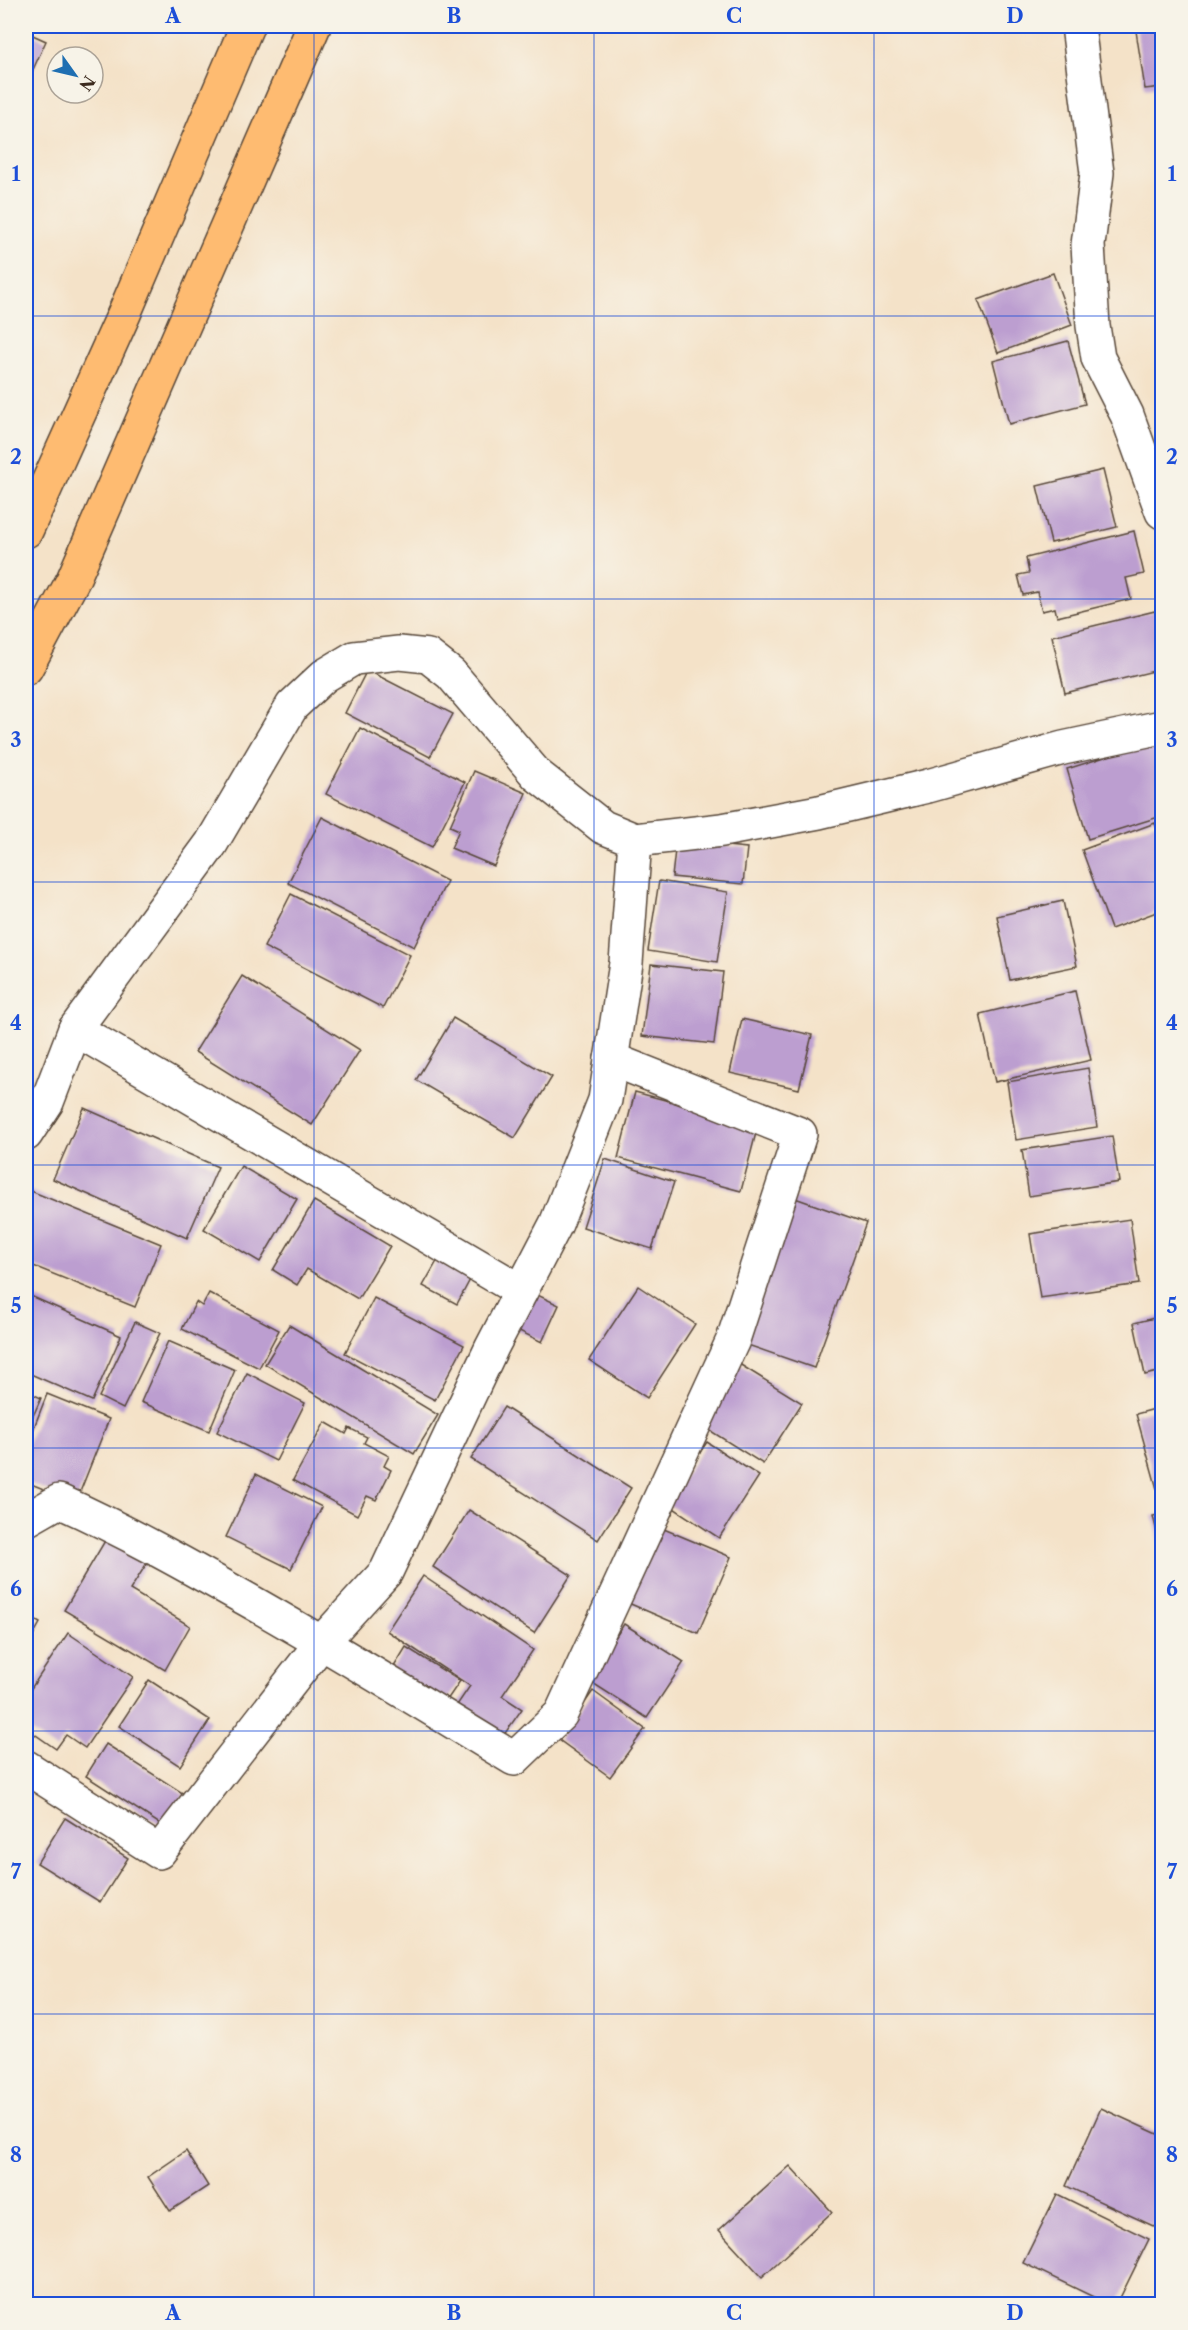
<svg xmlns="http://www.w3.org/2000/svg" width="1188" height="2330" viewBox="0 0 1188 2330" font-family="'Libre Caslon Text',serif">
<style>
.building{fill:#bc9ed0}
.lines{fill:none;stroke-linecap:round;stroke-linejoin:round}
.minor-casing{stroke:#574638;stroke-width:36}
.highway-casing{stroke:#574638;stroke-width:36}
.minor{stroke:#fff;stroke-width:33}
.highway{stroke:#febb71;stroke-width:33}
.grid{fill:none;stroke:#1d4ed8;stroke-width:1.5;stroke-opacity:0.55}
.neatline{fill:none;stroke:#1d4ed8;stroke-width:2}
.grid-label{font-size:20px;text-anchor:middle;font-weight:bold;fill:#1d4ed8}
</style>
<rect width="100%" height="100%" fill="#f7f3e8"/>
<filter id="ink" filterUnits="userSpaceOnUse"><feTurbulence type="fractalNoise" baseFrequency=".0167" numOctaves="2"/><feDisplacementMap in="SourceGraphic" scale="12" xChannelSelector="R" yChannelSelector="G"/><feConvolveMatrix kernelMatrix="1 2 1 2 8 2 1 2 1" color-interpolation-filters="sRGB"/></filter>
<filter id="wash" filterUnits="userSpaceOnUse"><feTurbulence type="fractalNoise" baseFrequency=".008" numOctaves="4" result="noise"/><feDisplacementMap in="SourceGraphic" scale="24" xChannelSelector="R" yChannelSelector="G"/><feGaussianBlur stdDeviation="1.35" result="paint"/><feColorMatrix in="noise" values="0 0 0 0 0 0 0 0 0 0 0 0 0 0 0 0 0 1.4 0 .05"/><feComposite in="paint" operator="in"/></filter>
<g filter="url(#wash)">
<rect width="100%" height="100%" fill="#f4e2c8"/>
<g id="blocks">
<g class="building">
<polygon points="935,26 957,26 939,34"/>
<polygon points="1162,27 1162,87 1145,89 1136,31"/>
<polygon points="26,32 46,41 26,85"/>
<polygon points="1053,273 1072,325 998,353 978,300"/>
<polygon points="1068,341 1085,404 1009,424 993,361"/>
<polygon points="1103,470 1117,527 1051,543 1037,486"/>
<polygon points="1134,531 1144,574 1126,578 1131,599 1057,617 1055,608 1042,611 1037,592 1023,595 1018,575 1029,573 1026,558"/>
<polygon points="1155,611 1162,644 1162,669 1065,693 1052,636"/>
<polygon points="367,670 453,714 430,757 345,713"/>
<polygon points="360,728 465,782 432,847 326,794"/>
<polygon points="1162,739 1162,816 1088,839 1067,769"/>
<polygon points="474,771 526,793 494,866 451,848 459,830 450,826"/>
<polygon points="322,817 447,881 414,947 288,883"/>
<polygon points="1155,823 1162,843 1162,910 1111,929 1082,850"/>
<polygon points="676,841 747,848 743,884 672,877"/>
<polygon points="659,881 728,892 717,962 648,951"/>
<polygon points="291,894 410,955 383,1008 264,947"/>
<polygon points="1063,901 1077,966 1010,980 997,916"/>
<polygon points="651,964 723,972 714,1044 642,1036"/>
<polygon points="242,976 360,1050 312,1125 195,1052"/>
<polygon points="1075,991 1091,1060 995,1082 980,1014"/>
<polygon points="453,1018 552,1077 515,1138 416,1080"/>
<polygon points="742,1019 812,1035 799,1089 730,1073"/>
<polygon points="1088,1068 1097,1127 1016,1140 1007,1082"/>
<polygon points="635,1092 758,1125 741,1191 618,1158"/>
<polygon points="84,1108 218,1167 187,1238 53,1179"/>
<polygon points="1112,1136 1119,1182 1029,1196 1022,1150"/>
<polygon points="605,1159 674,1182 652,1249 583,1227"/>
<polygon points="241,1166 297,1199 260,1262 204,1229"/>
<polygon points="26,1189 161,1244 135,1307 26,1263"/>
<polygon points="795,1198 866,1223 814,1368 742,1343"/>
<polygon points="314,1201 390,1246 358,1299 307,1269 297,1285 273,1270"/>
<polygon points="1130,1219 1139,1284 1040,1298 1030,1234"/>
<polygon points="440,1256 473,1274 457,1304 423,1286"/>
<polygon points="638,1286 695,1324 647,1398 589,1360"/>
<polygon points="531,1292 559,1305 542,1342 513,1328"/>
<polygon points="209,1293 279,1330 259,1368 182,1329 196,1302 202,1306"/>
<polygon points="26,1294 121,1336 92,1401 26,1372"/>
<polygon points="374,1298 464,1345 435,1400 345,1353"/>
<polygon points="1162,1316 1162,1371 1145,1375 1134,1323"/>
<polygon points="135,1322 160,1333 123,1409 99,1397"/>
<polygon points="289,1325 438,1415 414,1454 265,1364"/>
<polygon points="168,1341 235,1370 209,1431 141,1402"/>
<polygon points="736,1362 802,1403 763,1464 698,1423"/>
<polygon points="247,1373 305,1403 276,1461 217,1432"/>
<polygon points="26,1391 41,1398 26,1432"/>
<polygon points="47,1394 109,1419 76,1502 26,1482 26,1448"/>
<polygon points="504,1407 631,1488 598,1540 471,1459"/>
<polygon points="1162,1407 1162,1487 1157,1489 1136,1414"/>
<polygon points="325,1422 346,1434 349,1428 367,1437 364,1443 389,1456 384,1466 391,1470 376,1500 367,1496 357,1515 293,1480"/>
<polygon points="707,1442 759,1476 719,1538 666,1503"/>
<polygon points="256,1474 322,1507 291,1569 226,1537"/>
<polygon points="469,1510 571,1575 534,1633 433,1567"/>
<polygon points="1162,1514 1162,1552 1153,1516"/>
<polygon points="659,1527 731,1557 698,1633 626,1602"/>
<polygon points="106,1539 147,1563 130,1590 190,1626 165,1670 64,1610"/>
<polygon points="423,1576 533,1650 502,1696 522,1709 501,1739 455,1708 470,1686 387,1631"/>
<polygon points="26,1615 40,1623 26,1648"/>
<polygon points="624,1624 684,1662 647,1718 588,1680"/>
<polygon points="68,1633 133,1677 85,1748 66,1735 56,1749 26,1728 26,1718 30,1711 26,1708 26,1696"/>
<polygon points="406,1647 460,1681 445,1703 392,1670"/>
<polygon points="149,1680 210,1720 180,1766 119,1726"/>
<polygon points="593,1691 645,1729 610,1777 559,1740"/>
<polygon points="106,1744 184,1794 163,1826 86,1776"/>
<polygon points="65,1818 128,1858 100,1902 37,1863"/>
<polygon points="1101,2108 1162,2136 1162,2230 1066,2186"/>
<polygon points="186,2151 208,2186 170,2211 148,2177"/>
<polygon points="790,2166 832,2212 762,2277 719,2230"/>
<polygon points="1057,2194 1149,2239 1117,2304 1108,2304 1023,2263"/>
</g>
</g>
</g>
<g filter="url(#ink)">
<use href="#blocks" fill-opacity="0" stroke="#574638" stroke-width="1.5"/>
<g class="lines">
<defs>
<g id="minor">
<polyline points="1078,26 1097,173 1088,245 1093,326 1098,358 1127,415 1162,512"/>
<polyline points="75,1029 521,1291"/>
<polyline points="26,1134 47,1102 75,1029 211,844 292,706 324,676 354,658 399,653 428,656 451,674 537,775 603,827 635,840 722,830 819,812 928,786 1063,748 1162,727"/>
<path d="M26,1520L59,1501C124,1530 186,1565 248,1600C338,1651 426,1705 514,1759L561,1714L733,1340L800,1134L611,1059"/>
<polyline points="26,1767 159,1852 322,1642 386,1572 492,1347 556,1224 605,1100 626,963 635,840"/>
</g>
<g id="highway">
<polyline points="26,531 124,314 247,26"/>
<polyline points="26,668 73,580 314,26"/>
</g>
</defs>
<use href="#minor" class="minor-casing"/>
<use href="#highway" class="highway-casing"/>
<use href="#minor" class="minor"/>
<use href="#highway" class="highway"/>
</g>
</g>
<path class="grid" d="M314,26V2304M594,26V2304M874,26V2304M26,316H1162M26,599H1162M26,882H1162M26,1165H1162M26,1448H1162M26,1731H1162M26,2014H1162"/>
<rect width="1188" height="2330" fill="none" stroke="#f7f3e8" stroke-width="66"/>
<g transform="translate(75 75) rotate(124)"><circle r="28" fill="#f7f3e8" stroke="#aca397" stroke-width="1.5"/>
<path d="M0-4.5L10 22L0 15L-10 22Z" fill="#1f6fb2"/>
<text y="-9" font-size="16" font-weight="bold" text-anchor="middle" fill="#3b2a1e">N</text>
</g>
<rect x="33" y="33" width="1122" height="2264" class="neatline"/>
<g class="grid-label">
<text x="173" y="23">A</text>
<text x="454" y="23">B</text>
<text x="734" y="23">C</text>
<text x="1015" y="23">D</text>
<text x="16" y="181">1</text>
<text x="1172" y="181">1</text>
<text x="16" y="464">2</text>
<text x="1172" y="464">2</text>
<text x="16" y="747">3</text>
<text x="1172" y="747">3</text>
<text x="16" y="1030">4</text>
<text x="1172" y="1030">4</text>
<text x="16" y="1313">5</text>
<text x="1172" y="1313">5</text>
<text x="16" y="1596">6</text>
<text x="1172" y="1596">6</text>
<text x="16" y="1879">7</text>
<text x="1172" y="1879">7</text>
<text x="16" y="2162">8</text>
<text x="1172" y="2162">8</text>
<text x="173" y="2320">A</text>
<text x="454" y="2320">B</text>
<text x="734" y="2320">C</text>
<text x="1015" y="2320">D</text>
</g>
</svg>
